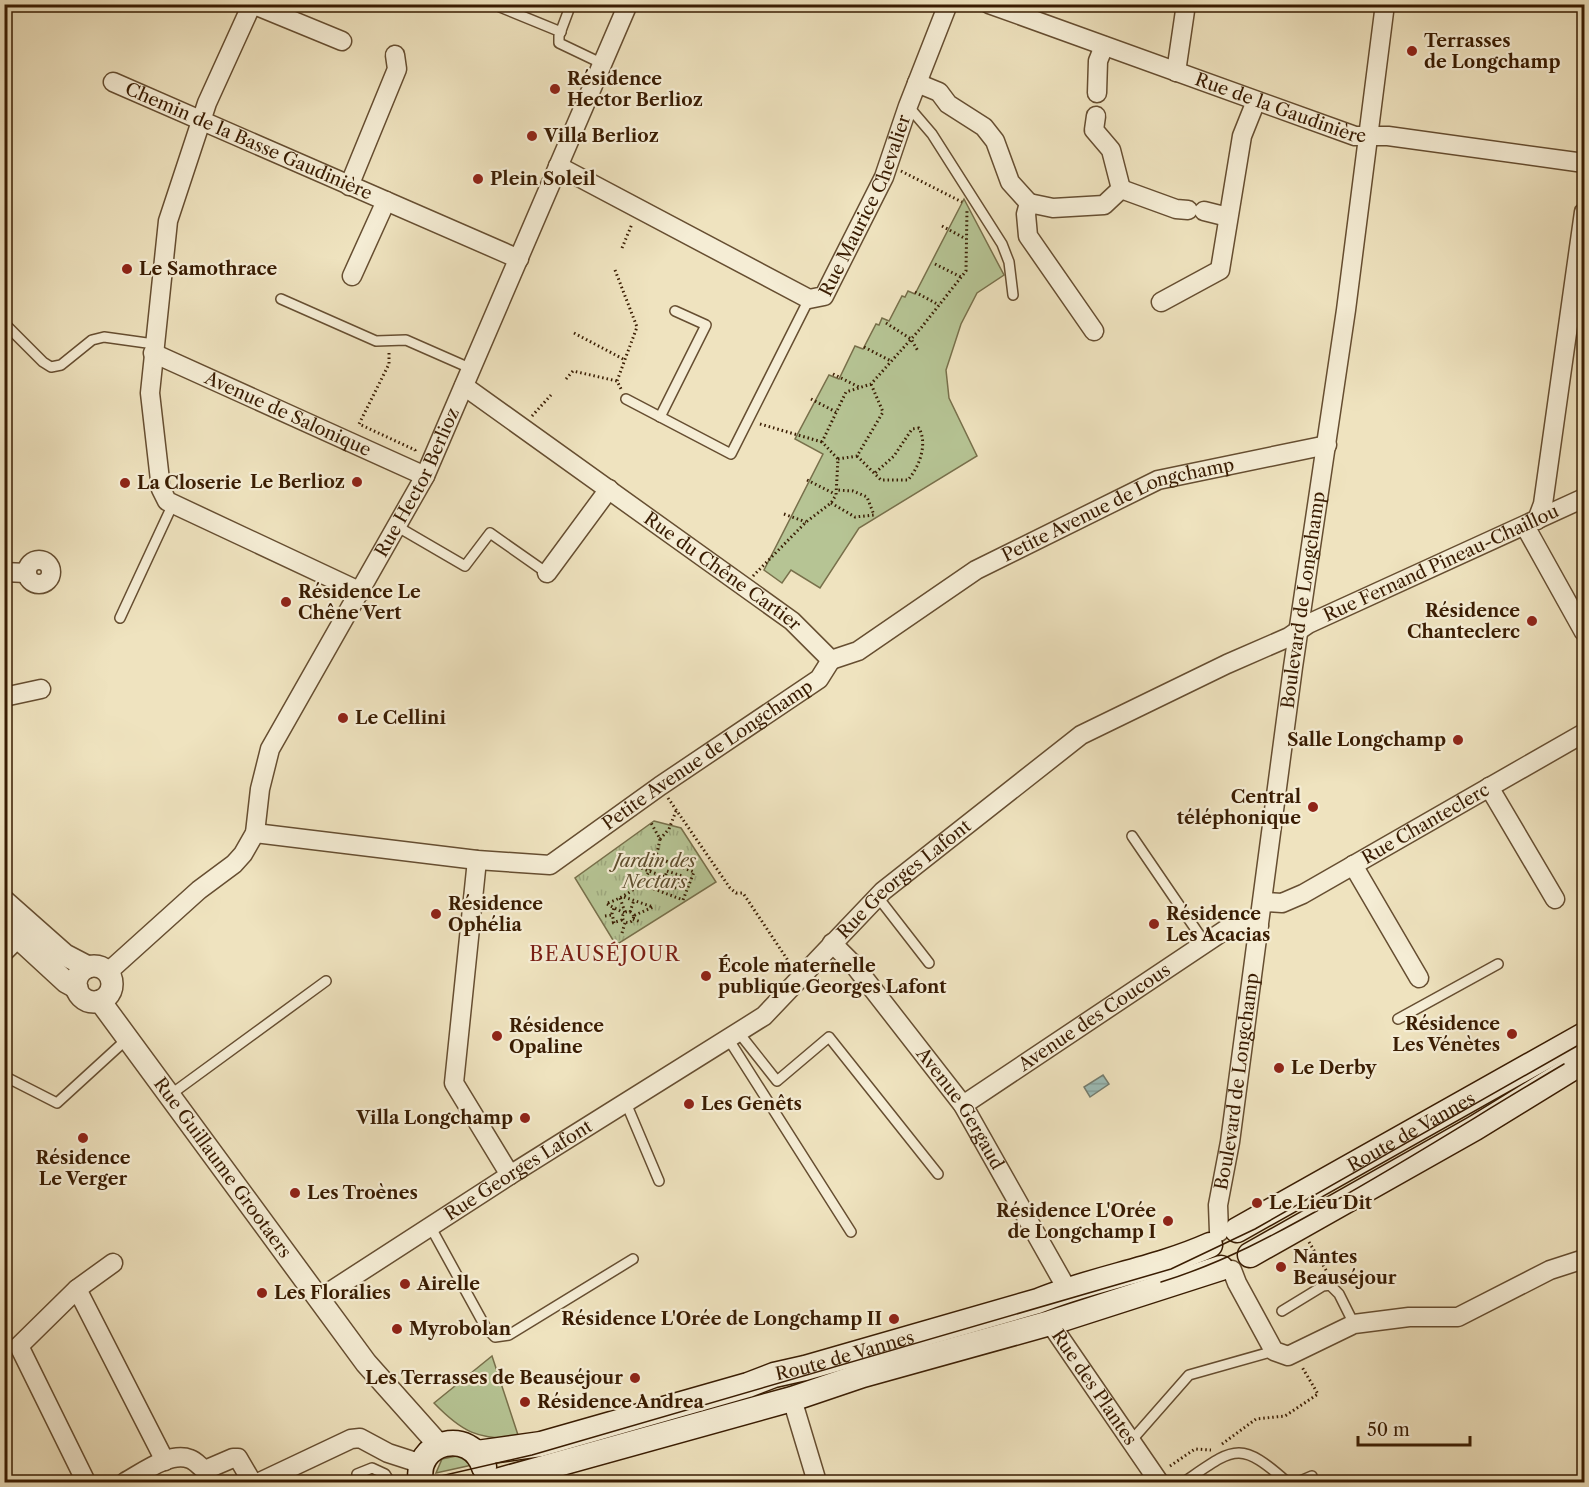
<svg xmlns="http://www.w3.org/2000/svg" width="1589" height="1487" viewBox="0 0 1589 1487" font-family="'Libre Caslon Text',serif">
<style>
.green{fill:#b6c494;stroke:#78704b;stroke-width:1.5}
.park{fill:url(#park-tufts);stroke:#78704b;stroke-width:1.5}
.water{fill:url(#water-rules);stroke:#747d6f;stroke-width:1.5}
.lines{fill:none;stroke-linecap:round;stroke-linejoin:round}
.service-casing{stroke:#664e31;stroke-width:12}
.minor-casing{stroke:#664e31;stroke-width:21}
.tertiary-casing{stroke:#664e31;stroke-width:24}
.secondary-casing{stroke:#391c02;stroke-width:27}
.path{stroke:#391c02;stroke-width:3;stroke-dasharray:1.5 3;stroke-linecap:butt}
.service{stroke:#f5edd5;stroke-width:9}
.minor{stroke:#f5edd5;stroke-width:18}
.tertiary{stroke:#f5edd5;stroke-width:21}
.secondary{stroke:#f5edd5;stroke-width:24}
.tram{stroke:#391c02;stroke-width:1.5}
.poi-dot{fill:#8f2418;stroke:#f5edd5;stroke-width:2}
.labels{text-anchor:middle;stroke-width:4.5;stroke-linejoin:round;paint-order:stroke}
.poi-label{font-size:18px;font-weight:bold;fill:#391c02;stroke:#f5edd5;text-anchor:start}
.street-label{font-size:18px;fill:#391c02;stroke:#f5edd5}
.park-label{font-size:18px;font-style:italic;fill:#5e4e2e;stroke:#f5edd5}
.neighbourhood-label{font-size:20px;letter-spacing:1.5px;fill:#7a1f14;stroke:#f5edd5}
</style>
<defs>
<pattern id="park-tufts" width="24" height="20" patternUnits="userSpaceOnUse" patternTransform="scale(1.5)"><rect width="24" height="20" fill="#b6c494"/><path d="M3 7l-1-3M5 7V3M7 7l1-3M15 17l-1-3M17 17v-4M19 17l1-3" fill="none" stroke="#9da87e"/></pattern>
<pattern id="water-rules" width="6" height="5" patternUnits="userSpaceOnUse" patternTransform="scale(1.5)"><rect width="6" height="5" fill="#9cbdb8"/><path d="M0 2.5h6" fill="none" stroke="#87a29d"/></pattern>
</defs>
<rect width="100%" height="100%" fill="#efe3bf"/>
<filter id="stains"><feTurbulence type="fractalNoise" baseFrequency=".00333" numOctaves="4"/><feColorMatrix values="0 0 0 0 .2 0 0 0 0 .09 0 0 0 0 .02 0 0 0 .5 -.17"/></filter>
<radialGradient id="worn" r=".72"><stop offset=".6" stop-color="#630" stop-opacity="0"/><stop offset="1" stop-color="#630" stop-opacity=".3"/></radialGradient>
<g class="green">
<polygon points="964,199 1004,275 977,293 961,324 946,370 949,398 977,456 859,528 820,588 791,570 782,583 764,570 823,454 795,439 829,375 839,379 855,346 863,349 876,324 879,325 882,318 889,321 902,296 905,297 908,291 915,294"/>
<path d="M492,1356L519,1438C478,1440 462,1432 434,1403Z"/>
<polygon points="461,1455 472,1465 436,1473 442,1459"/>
</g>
<polygon class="park" points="654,821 681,828 716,882 616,945 575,878"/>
<polygon class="water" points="1103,1075 1109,1084 1090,1097 1084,1087"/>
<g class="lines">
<defs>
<g id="service">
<polyline points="571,4 559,36 559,43 603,64"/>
<polyline points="500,7 561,32"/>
<polyline points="908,106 932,134 1002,244 1009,262 1013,295"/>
<polyline points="281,299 376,341 406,340 472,369"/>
<polyline points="4,323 43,362 51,367 61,365 92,340 104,337 154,344"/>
<polyline points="626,399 731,454 809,299"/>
<polyline points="660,417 706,325 675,311"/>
<polyline points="398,527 465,566 490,533 547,573"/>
<polyline points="120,618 172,506"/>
<polyline points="1132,836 1205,943"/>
<polyline points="877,896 929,963"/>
<polyline points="1398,1019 1498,964"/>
<polyline points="739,1033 777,1081 829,1037 938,1174"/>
<polyline points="729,1040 851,1232"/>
<polyline points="4,1076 57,1103 127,1039"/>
<polyline points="170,1095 326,981"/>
<polyline points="626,1103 659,1181"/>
<polyline points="430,1226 486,1328 495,1337 509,1335 633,1259"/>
<polyline points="1282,1311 1323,1286 1330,1285 1339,1294 1354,1324"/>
<polyline points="1131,1441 1189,1375 1274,1351"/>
<polyline points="357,1474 372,1468 385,1474 390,1482"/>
<path d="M1184,1482C1234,1448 1239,1439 1287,1482"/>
<polyline points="1298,1482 1312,1476"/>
</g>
<g id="minor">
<path id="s1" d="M989,4L1355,136H1388L1584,163"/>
<polyline points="342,41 252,4 207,103 168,221 150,393 161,489 167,501 361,592"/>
<polyline points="1176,72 1186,4"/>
<path id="s2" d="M113,82L519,259"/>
<polyline points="917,83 939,92 948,104 984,127 995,141 1010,182 1029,203 1026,214 1028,236 1094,331"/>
<polyline points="1097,93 1098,61 1104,46"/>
<polyline points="1096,116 1094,130 1111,150 1121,189"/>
<path id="s3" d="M558,166L809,299L824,296L884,177L908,106L948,4"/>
<polyline points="349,186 397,69 395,55"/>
<polyline points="1029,203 1053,208 1104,205 1121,189 1176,209 1188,210"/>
<polyline points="1204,211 1228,217"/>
<polyline points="352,276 386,201"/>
<polyline points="1161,302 1220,270 1242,136 1256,101"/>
<path id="s4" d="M153,353L425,476"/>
<path id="s5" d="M464,386L792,621L831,660"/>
<polyline points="1537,520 1543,504 1584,212"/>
<polyline points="1525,526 1584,632"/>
<circle cx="39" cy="572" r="12"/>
<polyline points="4,572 26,573"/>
<polyline points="547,573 609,489"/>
<path id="s6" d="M831,660L858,651L976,570L1158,480L1327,445"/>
<polyline points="4,697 41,689"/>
<polyline points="1489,787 1555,899"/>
<path id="s7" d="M255,833L477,860L550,865L660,786L819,679L831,660"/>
<polyline points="477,860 454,1083 510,1175"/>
<polyline points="1353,865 1419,978"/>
<path id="s8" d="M1264,902L1282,903L1303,894L1584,733"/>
<path id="s9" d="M832,943L854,965L963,1105L1067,1289"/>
<polyline points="4,952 19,937"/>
<path id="s10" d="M108,972L199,890L234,864L243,854L255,833L260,789L270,749L425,476L628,4"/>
<path id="s11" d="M963,1105L1225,930L1238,925L1259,926"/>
<path id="s12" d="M1219,1232L1218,1205L1230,1142L1293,667L1346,310L1385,4"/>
<polyline points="1232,1270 1237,1283 1274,1351 1288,1356 1354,1324 1409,1317 1458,1317 1550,1270 1584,1259"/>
<polyline points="77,1289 113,1263"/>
<path id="s13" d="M320,1298L510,1175L764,1016L883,891L1081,735L1227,664L1289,637L1308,624L1584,498"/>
<path id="s14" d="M1050,1323L1159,1482"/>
<polyline points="792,1399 817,1482"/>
<polyline points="86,1482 19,1346 77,1289 165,1461"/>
<path d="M125,1482C142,1473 170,1451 190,1459C196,1461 200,1467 205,1470L233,1458H238L252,1482"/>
<polyline points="260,1482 351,1439 360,1438 388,1453 422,1464"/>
</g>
<g id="tertiary">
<polyline points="4,901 65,955 88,967"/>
<polyline points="4,925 66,982 77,988"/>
<circle cx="94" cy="984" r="18"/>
<path id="s15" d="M100,1001L366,1363L439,1445"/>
</g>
<g id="secondary">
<path id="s16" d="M1237,1230L1584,1035"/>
<polyline points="1250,1255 1475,1128 1584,1061"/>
<path id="s17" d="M477,1453L541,1444L748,1385L774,1375L805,1368L1038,1301C1094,1278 1154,1270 1210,1245"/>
<path d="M421,1482C413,1441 471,1427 484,1467"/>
<polyline points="493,1482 792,1399 863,1375 1050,1323 1221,1268"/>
</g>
</defs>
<use href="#service" class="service-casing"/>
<use href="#minor" class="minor-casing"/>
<use href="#tertiary" class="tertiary-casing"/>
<use href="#secondary" class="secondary-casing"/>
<g class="path">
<polyline points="901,171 962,202"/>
<polyline points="942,226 966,239"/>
<polyline points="622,248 632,224"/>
<polyline points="935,264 961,277"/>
<polyline points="615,270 637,327 617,381 621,389"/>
<polyline points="915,292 939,305"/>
<polyline points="886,323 911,339 918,351"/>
<polyline points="574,333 625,360"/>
<polyline points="864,347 891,361"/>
<polyline points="389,353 389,364 359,424 415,450 416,454"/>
<polyline points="833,374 861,388"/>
<polyline points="566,379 573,371 617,381"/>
<polyline points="811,399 836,412"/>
<polyline points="532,416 551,395"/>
<polyline points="760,424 822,442"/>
<path d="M857,456L881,480H908C919,467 928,445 919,428L912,429L894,456L875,473"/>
<polyline points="838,459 857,456 883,412 871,384"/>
<polyline points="807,480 835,494"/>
<polyline points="831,503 855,517 874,515 867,497 853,491 837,490"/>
<polyline points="784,514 806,522"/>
<polyline points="753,576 806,522 831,503 836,495 838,459 822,442 846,392 871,384 921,328 966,271 967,209"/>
<polyline points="668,798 730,888 736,893 743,893 791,965"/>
<polyline points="660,839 669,829 676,811"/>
<polyline points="633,865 670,879"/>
<polygon points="667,871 682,876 678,889 663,883"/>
<polygon points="672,877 675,879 673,883 670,880"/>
<polyline points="675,881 688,885"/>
<polyline points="641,884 683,900 694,872 656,857"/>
<polyline points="624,897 653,907 633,916"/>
<polyline points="620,898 625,912"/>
<path d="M608,903C640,891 654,873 660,839L650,821"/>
<polyline points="607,904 624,913"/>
<circle cx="628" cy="917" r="5.5"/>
<polyline points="630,912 634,900"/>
<polyline points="605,916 612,915"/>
<polyline points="633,919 641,922"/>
<polyline points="612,923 622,920"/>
<polyline points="614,923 612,913 614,908"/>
<polyline points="622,933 625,923"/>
<polyline points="1309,1242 1329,1275"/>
<polyline points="1222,1444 1256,1419 1285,1416 1318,1394 1302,1367"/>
<polyline points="1170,1466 1195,1449 1211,1450"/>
</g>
<use href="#service" class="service"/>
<use href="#minor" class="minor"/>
<use href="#tertiary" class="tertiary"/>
<use href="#secondary" class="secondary"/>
<g class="tram">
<path d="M1161,1282C1223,1263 1276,1234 1331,1203C1410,1159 1486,1110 1564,1064"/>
<polyline points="415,1482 532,1455 1171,1269 1255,1229 1584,1042"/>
</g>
</g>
<g class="poi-dot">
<circle cx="1412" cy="51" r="6"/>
<circle cx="555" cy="89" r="6"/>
<circle cx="532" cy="136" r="6"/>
<circle cx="478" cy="179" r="6"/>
<circle cx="127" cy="269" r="6"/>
<circle cx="357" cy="482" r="6"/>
<circle cx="125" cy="483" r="6"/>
<circle cx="286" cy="602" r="6"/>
<circle cx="1532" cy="621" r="6"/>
<circle cx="343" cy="718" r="6"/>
<circle cx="1458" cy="740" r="6"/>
<circle cx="1313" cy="807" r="6"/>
<circle cx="436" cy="914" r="6"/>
<circle cx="1154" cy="924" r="6"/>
<circle cx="706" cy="976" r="6"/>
<circle cx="1512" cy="1034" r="6"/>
<circle cx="497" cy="1036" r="6"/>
<circle cx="1279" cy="1068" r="6"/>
<circle cx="689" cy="1104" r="6"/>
<circle cx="525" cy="1118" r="6"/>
<circle cx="83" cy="1138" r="6"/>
<circle cx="295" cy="1193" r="6"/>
<circle cx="1257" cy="1203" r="6"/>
<circle cx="1168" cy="1221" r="6"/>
<circle cx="1281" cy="1267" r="6"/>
<circle cx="405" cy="1284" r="6"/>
<circle cx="262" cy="1293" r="6"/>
<circle cx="894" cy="1319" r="6"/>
<circle cx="397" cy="1329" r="6"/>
<circle cx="635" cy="1378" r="6"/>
<circle cx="525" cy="1402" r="6"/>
</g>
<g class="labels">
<g class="poi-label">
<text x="1424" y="47">Terrasses<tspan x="1424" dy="21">de Longchamp</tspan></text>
<text x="567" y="85">Résidence<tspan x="567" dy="21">Hector Berlioz</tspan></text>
<text x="544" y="142">Villa Berlioz</text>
<text x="490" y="185">Plein Soleil</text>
<text x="139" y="275">Le Samothrace</text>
<text x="345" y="488" text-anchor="end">Le Berlioz</text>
<text x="137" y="489">La Closerie</text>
<text x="298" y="598">Résidence Le<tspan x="298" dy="21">Chêne Vert</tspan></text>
<text x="1520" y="617" text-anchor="end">Résidence<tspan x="1520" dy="21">Chanteclerc</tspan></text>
<text x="355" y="724">Le Cellini</text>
<text x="1446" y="746" text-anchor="end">Salle Longchamp</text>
<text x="1301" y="803" text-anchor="end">Central<tspan x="1301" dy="21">téléphonique</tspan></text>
<text x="448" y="910">Résidence<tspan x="448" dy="21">Ophélia</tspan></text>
<text x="1166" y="920">Résidence<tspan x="1166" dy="21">Les Acacias</tspan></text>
<text x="718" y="972">École maternelle<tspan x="718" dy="21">publique Georges Lafont</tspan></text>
<text x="1500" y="1030" text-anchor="end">Résidence<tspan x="1500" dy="21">Les Vénètes</tspan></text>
<text x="509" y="1032">Résidence<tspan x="509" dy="21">Opaline</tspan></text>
<text x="1291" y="1074">Le Derby</text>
<text x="701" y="1110">Les Genêts</text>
<text x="513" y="1124" text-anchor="end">Villa Longchamp</text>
<text x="83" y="1164" text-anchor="middle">Résidence<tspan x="83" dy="21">Le Verger</tspan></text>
<text x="307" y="1199">Les Troènes</text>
<text x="1269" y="1209">Le Lieu Dit</text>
<text x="1156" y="1217" text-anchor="end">Résidence L'Orée<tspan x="1156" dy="21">de Longchamp I</tspan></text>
<text x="1293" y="1263">Nantes<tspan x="1293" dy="21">Beauséjour</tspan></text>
<text x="417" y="1290">Airelle</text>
<text x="274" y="1299">Les Floralies</text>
<text x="882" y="1325" text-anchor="end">Résidence L'Orée de Longchamp II</text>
<text x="409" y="1335">Myrobolan</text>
<text x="623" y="1384" text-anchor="end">Les Terrasses de Beauséjour</text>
<text x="537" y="1408">Résidence Andrea</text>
</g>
<g class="street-label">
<text dy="6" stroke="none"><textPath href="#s1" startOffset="310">Rue de la Gaudinière</textPath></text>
<text dy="6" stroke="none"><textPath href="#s2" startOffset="148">Chemin de la Basse Gaudinière</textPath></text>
<text dy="6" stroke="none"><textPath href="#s3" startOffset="399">Rue Maurice Chevalier</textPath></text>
<text dy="6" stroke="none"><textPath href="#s4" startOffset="148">Avenue de Salonique</textPath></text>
<text dy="6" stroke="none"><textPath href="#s10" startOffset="594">Rue Hector Berlioz</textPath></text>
<text dy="6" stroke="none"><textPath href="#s6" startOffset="327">Petite Avenue de Longchamp</textPath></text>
<text dy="6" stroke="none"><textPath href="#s13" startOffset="1350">Rue Fernand Pineau-Chaillou</textPath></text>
<text dy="6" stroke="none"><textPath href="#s5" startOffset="318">Rue du Chêne Cartier</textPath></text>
<text dy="6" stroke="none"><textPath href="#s12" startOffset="638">Boulevard de Longchamp</textPath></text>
<text dy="6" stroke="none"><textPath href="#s7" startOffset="489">Petite Avenue de Longchamp</textPath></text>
<text dy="6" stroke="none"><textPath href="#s8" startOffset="182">Rue Chanteclerc</textPath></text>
<text dy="6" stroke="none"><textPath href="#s13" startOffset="722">Rue Georges Lafont</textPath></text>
<text dy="6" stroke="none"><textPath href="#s11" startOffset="158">Avenue des Coucous</textPath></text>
<text dy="6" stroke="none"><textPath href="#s12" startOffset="152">Boulevard de Longchamp</textPath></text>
<text dy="6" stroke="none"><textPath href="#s9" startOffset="210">Avenue Gergaud</textPath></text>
<text dy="6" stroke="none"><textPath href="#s16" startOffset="200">Route de Vannes</textPath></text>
<text dy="6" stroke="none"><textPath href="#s15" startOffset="207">Rue Guillaume Grootaers</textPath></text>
<text dy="6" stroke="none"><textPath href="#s13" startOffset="236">Rue Georges Lafont</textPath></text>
<text dy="6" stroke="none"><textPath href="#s17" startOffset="381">Route de Vannes</textPath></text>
<text dy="6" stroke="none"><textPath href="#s14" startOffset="78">Rue des Plantes</textPath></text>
</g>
<g class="park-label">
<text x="655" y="867">Jardin des<tspan x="655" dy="21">Nectars</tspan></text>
</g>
<g class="neighbourhood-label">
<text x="605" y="961">BEAUSÉJOUR</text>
</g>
</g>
<rect width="1589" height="1487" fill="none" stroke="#efe3bf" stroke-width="24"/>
<rect x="6" y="6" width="1577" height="1475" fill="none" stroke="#391c02" stroke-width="3"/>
<rect x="12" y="12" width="1565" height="1463" fill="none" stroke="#391c02" stroke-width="1.5"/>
<path d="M1358 1436v9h112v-9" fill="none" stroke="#391c02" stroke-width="3"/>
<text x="1367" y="1436" font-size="18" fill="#391c02" stroke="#f5edd5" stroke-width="4.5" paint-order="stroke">50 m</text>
<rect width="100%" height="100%" filter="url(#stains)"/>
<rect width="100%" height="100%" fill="url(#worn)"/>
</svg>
